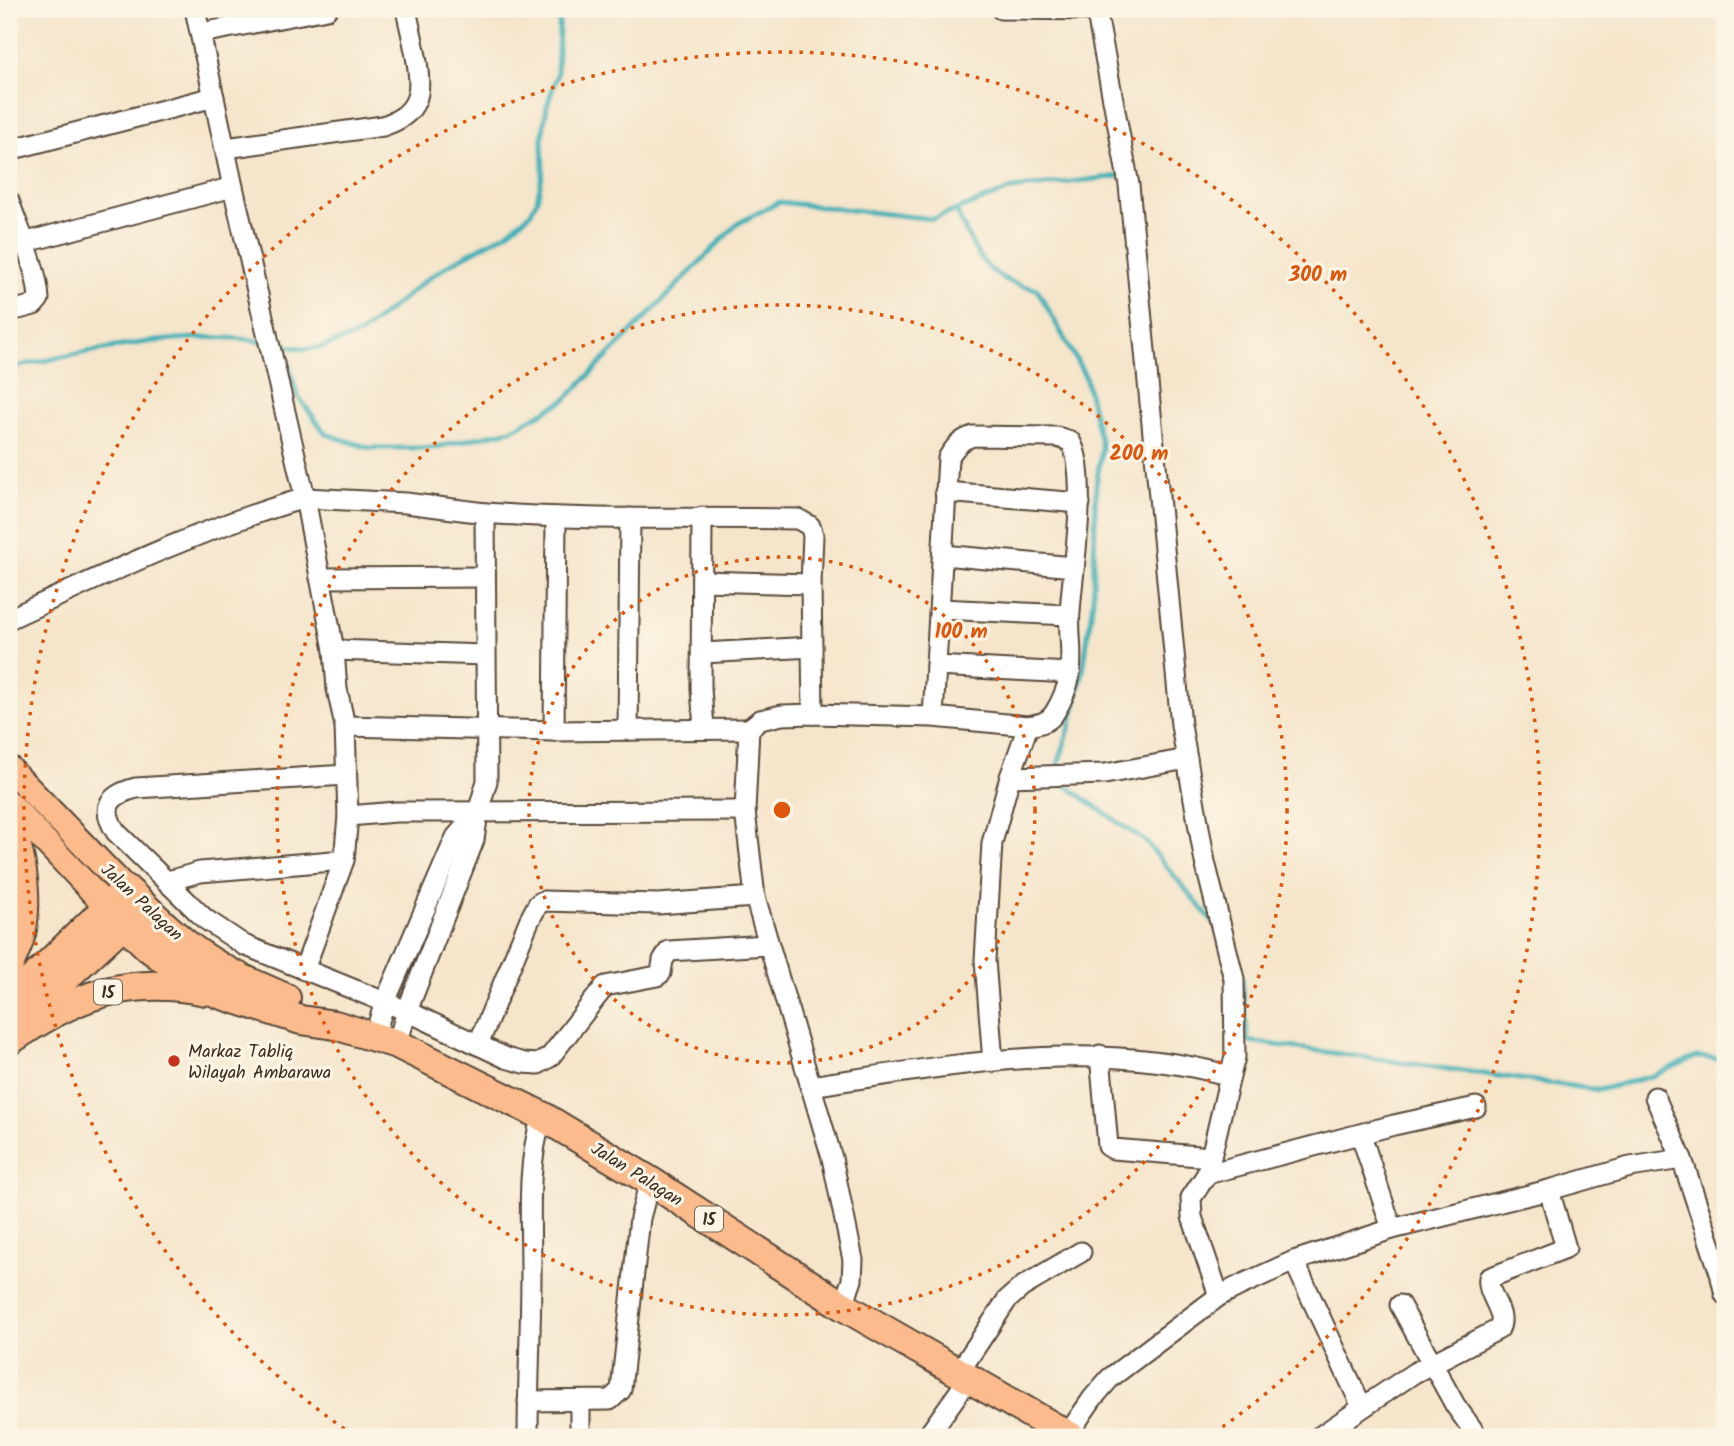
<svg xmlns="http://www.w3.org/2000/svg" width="1734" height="1446" viewBox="0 0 1734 1446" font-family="Kalam,sans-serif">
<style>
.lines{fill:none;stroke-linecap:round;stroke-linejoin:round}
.stream{stroke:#3fb0b7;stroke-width:5}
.minor-casing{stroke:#574638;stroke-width:23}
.major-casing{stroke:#574638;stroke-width:28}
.highway-casing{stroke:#574638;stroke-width:32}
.minor{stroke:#fff;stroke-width:19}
.major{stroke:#fbbb8c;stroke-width:24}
.highway{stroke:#fbbb8c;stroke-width:28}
.ring{fill:none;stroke:#df570d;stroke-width:3.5;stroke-dasharray:3.5 7}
.poi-dot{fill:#c8321e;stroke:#fcf5e5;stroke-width:2.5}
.labels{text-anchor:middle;stroke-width:6;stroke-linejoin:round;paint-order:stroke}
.shield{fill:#fcf5e5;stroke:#75675a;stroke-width:2}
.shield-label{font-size:16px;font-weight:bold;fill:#3b2a1e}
.street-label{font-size:18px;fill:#3b2a1e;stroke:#fcf5e5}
.poi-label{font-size:18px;fill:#3b2a1e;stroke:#fcf5e5;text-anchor:start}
.centre{fill:#df570d;stroke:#fcf5e5;stroke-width:3.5}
.ring-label{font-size:21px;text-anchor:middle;font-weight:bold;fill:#df570d;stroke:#fcf5e5;stroke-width:6;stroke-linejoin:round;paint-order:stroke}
</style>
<rect width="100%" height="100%" fill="#fcf5e5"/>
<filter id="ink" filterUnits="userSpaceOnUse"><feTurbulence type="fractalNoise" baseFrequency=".0143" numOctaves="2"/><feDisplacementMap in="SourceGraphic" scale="14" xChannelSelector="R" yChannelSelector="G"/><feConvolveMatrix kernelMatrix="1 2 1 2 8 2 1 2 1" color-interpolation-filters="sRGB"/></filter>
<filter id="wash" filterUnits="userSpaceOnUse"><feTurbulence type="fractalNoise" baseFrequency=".00686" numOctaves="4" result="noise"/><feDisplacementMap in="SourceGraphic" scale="28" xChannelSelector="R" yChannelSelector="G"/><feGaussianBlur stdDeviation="1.57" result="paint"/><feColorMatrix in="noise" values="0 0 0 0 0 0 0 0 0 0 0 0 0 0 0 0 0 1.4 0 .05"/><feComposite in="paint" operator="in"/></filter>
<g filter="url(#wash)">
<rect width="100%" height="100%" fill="#f5e5cb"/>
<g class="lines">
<g class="stream">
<path d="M956,210C977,255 984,280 1037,289L1085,376L1102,448L1096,485L1093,600L1083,671L1071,723L1058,765L1060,770"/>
<polyline points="273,344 307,349 323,347 360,334 426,280 453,262 505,234 530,214 537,200 543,171 542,139 547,106 557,75 560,9"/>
<polyline points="284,346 297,395 326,434 369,448 432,448 511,430 565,400 737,224 779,202 933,219 1012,189 1120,176"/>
<path d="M9,368C85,353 187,327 263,342"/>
<polyline points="1063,779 1065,785 1146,842 1212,921"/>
<polyline points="1242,978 1248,1041 1599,1090 1652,1076 1696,1057 1725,1059"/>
</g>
</g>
</g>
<g filter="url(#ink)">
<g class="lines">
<defs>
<g id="minor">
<polyline points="1001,9 1096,10"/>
<polyline points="1096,9 1129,185 1181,725 1205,862 1234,979 1235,1057 1230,1076"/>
<polyline points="201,33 327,9"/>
<path d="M226,148L383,126C397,121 410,115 416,100C425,80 410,31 406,9"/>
<polyline points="9,150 214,97"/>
<path d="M9,201C20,233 37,266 39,299L34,305L19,309"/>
<polyline points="23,243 233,187"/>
<polyline points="945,492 1080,503"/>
<polyline points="702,517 701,689 704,728"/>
<polyline points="943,555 1074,567"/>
<polyline points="320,578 484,577"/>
<polyline points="702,581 811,584"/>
<polyline points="940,609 1069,615"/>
<path d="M9,619C106,574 202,528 305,498L233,187L195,9"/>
<polyline points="334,650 485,655"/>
<polyline points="702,653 812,647"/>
<polyline points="936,666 1070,673"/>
<polyline points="345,726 554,731 749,729"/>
<polyline points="628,730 630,518"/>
<polyline points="554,731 556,519"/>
<path d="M346,775L136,788C109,795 100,807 116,832L205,919L244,945L407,1011L506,1058L524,1063L538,1064L550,1057L605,986L657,976L661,973L663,960L669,951L768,945"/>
<polyline points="1010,777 1105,774 1187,759"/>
<polyline points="348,816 396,812 745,811"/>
<polyline points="168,881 200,872 344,860"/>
<polyline points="304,970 344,860 348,816 345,726 337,689 334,650 305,498 406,503 485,513"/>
<polyline points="374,1037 385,1002 456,837 477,813"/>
<path d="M397,1044L407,1011L474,840L478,812L487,781L485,513C589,521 693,517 798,519L810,526L813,535L811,584L813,714"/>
<polyline points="478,1045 529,921 538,904 543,901 658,904 755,897"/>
<polyline points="1100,1055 1108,1146 1113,1149 1211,1157"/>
<polyline points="993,1062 985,960 992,843 1010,777 1028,726"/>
<path d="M810,1086C948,1066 1093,1037 1230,1076L1207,1174L1191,1198L1192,1217L1219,1296"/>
<polyline points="1655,1097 1682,1159"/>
<polyline points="1361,1135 1392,1229"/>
<polyline points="1207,1174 1394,1125 1476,1107"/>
<polyline points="1294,1261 1362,1407"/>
<polyline points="1400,1305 1455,1405 1478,1437"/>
<path d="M843,1306L852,1280L853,1260L832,1158L755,897L745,811L749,729L760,720L782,715L813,714L933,717L1028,726C1038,724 1049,723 1055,712C1062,701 1069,684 1070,672C1073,652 1068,632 1070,612C1072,574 1090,471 1070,441L1057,437L973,436C960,440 955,447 948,458L933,717"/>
<polyline points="959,1372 1007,1300 1022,1287 1081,1252"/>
<polyline points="528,1401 610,1400 621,1390 640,1218 650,1181"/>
<path d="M528,1437C528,1382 531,1326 531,1270C531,1218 526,1167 542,1116"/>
<polyline points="580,1437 580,1402"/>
<polyline points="927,1437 969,1378"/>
<polyline points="1066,1437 1092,1399 1110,1378 1219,1296 1241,1285 1294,1261 1392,1229 1549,1190 1630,1167 1682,1159 1720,1273 1725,1295"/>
<path d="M1319,1437L1414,1373L1499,1329C1508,1312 1486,1295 1489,1278L1566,1248L1549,1190"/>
</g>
<g id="major">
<polyline points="9,768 126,889"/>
<polyline points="9,803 107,907"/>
</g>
<g id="highway">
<path d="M9,819C21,855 29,897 21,934C18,945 13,955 9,965"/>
<polyline points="107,907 148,947 178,969 219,994 301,1020 335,1025 397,1044 542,1116 650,1181 843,1306 1071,1437"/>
<path d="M9,1002L126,889C151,912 175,938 204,957C229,974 258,986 286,998"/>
<polyline points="21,1019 137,911"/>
<path d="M9,1041C73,996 127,975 206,991"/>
</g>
</defs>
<use href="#minor" class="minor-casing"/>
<use href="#major" class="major-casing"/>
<use href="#highway" class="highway-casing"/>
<use href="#minor" class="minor"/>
<use href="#major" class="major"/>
<use href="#highway" class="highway"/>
</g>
</g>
<g class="ring">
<circle cx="782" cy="810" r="253"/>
<circle cx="782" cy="810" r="505"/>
<path d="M353 1435A758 758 0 1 1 1211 1435"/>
</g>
<circle class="poi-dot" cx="174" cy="1061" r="7"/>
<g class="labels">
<g class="shield">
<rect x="94" y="979.5" width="28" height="25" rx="5"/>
<rect x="695" y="1206.5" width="28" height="25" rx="5"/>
</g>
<g class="shield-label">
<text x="108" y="998">15</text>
<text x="709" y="1225">15</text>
</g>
<g class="street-label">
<text transform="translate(142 902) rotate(43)" y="6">Jalan Palagan</text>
<text transform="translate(637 1174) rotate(32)" y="6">Jalan Palagan</text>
</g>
<g class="poi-label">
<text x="188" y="1057">Markaz Tabliq<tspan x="188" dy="21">Wilayah Ambarawa</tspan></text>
</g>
</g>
<circle cx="782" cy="810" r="10" class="centre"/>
<g class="ring-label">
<text x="1318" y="281">300 m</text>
<text x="1139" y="460">200 m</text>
<text x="961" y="638">100 m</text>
</g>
<rect width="1734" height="1446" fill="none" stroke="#fcf5e5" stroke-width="35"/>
</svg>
